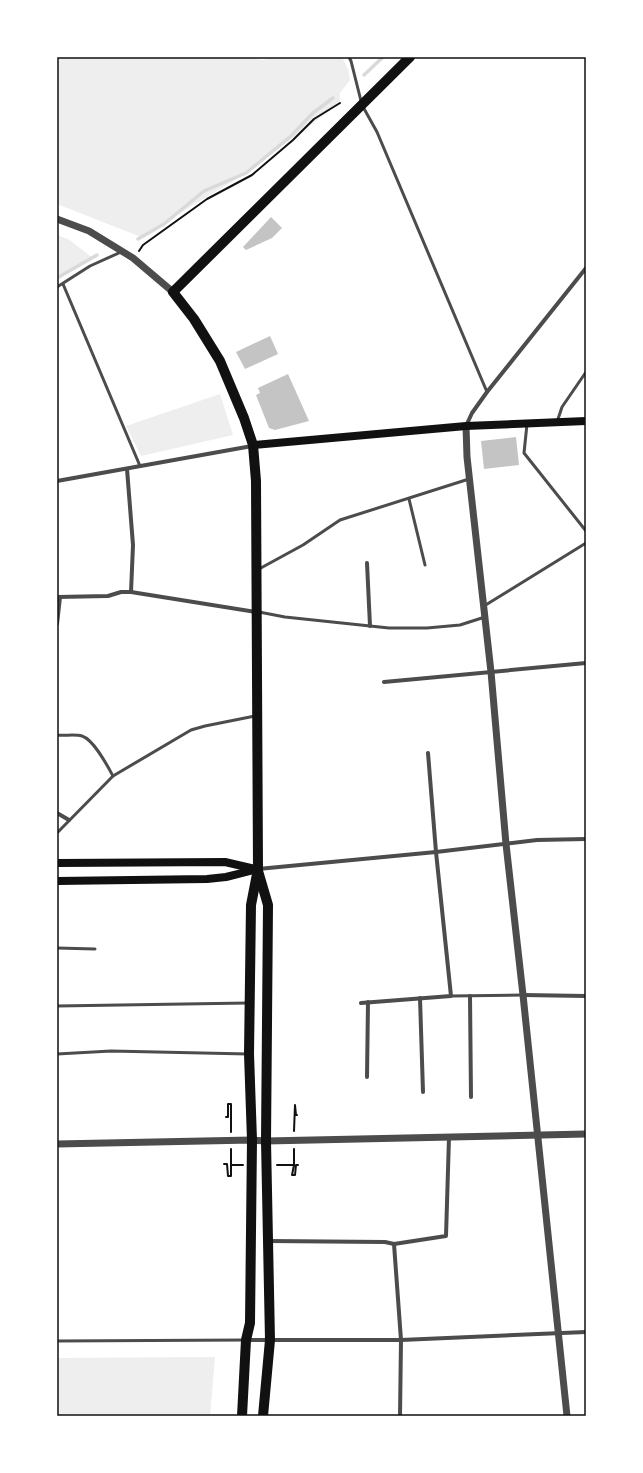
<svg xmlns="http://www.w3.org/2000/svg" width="643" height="1473" viewBox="0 0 643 1473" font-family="'Asap Condensed',sans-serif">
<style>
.green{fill:#eee}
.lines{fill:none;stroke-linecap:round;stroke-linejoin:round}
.stream{stroke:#d9d9d9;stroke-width:3.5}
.building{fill:#c4c4c4}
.path{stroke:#111;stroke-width:2}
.service{stroke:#4c4c4c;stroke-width:3}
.minor{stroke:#4c4c4c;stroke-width:4}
.tertiary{stroke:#4c4c4c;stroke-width:7}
.secondary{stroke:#111;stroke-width:8}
.primary{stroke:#111;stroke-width:10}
.neatline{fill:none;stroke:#111;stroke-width:1.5}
</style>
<rect width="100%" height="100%" fill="#fff"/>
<g class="green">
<polygon points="57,57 243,57 263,60 274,57 342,57 348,69 350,80 340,93 340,103 246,173 141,237 57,204"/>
<polygon points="57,235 68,239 93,258 57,276"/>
<polygon points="220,394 233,435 141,456 126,426"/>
<polygon points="215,1357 210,1416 57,1416 57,1358"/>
</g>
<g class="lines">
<g class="stream">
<polyline points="364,75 383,57"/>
<polyline points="138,239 164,224 204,191 246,173 291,136 313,113 333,98"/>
<polyline points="57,278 97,255"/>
</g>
</g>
<g class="building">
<polygon points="271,217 282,228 272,238 246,250 243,247"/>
<polygon points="270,336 278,354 245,369 236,352"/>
<polygon points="288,374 309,421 275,430 269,428 256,395 260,393 258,388"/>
<polygon points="516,437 519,465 484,469 481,441"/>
</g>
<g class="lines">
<g class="path">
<polyline points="139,251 143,245 207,199 252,175 293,140 314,119 340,103"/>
<polyline points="226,1117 228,1117 228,1104 231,1104 231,1132"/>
<polyline points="294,1131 295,1105 296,1115 297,1115"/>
<polyline points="231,1149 231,1165 243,1165"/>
<polyline points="224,1164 227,1164 228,1176 231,1176 231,1165"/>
<polyline points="277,1165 294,1165 294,1149"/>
<polyline points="294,1165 292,1175 295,1175 296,1165 298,1165"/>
</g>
<g class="service">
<polyline points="349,57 351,61 362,105 377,132 487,392"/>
<polyline points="63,284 140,466"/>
<polyline points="57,287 90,266 121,252"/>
<polyline points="557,422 562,407 586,372"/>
<polyline points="527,424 524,453 586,531"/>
<polyline points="409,499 425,565"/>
<polyline points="259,569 303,545 340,520 469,479"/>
<polyline points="484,606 586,543"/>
<polyline points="259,612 285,617 389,628 427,628 460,625 485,617"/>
<path d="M57,735C65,736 75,734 82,736C94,740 107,765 113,776"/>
<polyline points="57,833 113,776 191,730 205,726 255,716"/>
<polyline points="57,948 95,949"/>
<polyline points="451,996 523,995"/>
<polyline points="57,1006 248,1003"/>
<polyline points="57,1054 111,1051 248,1054"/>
<polyline points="57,1341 245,1340"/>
</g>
<g class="minor">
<polyline points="466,426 472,413 487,392 586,268"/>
<polyline points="127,469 133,545 131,592"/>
<polyline points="57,481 252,446"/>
<polyline points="367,563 370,626"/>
<polyline points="57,597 108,596 121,592 131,592 256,612"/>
<polyline points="57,624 60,597"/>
<polyline points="384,682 586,663"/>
<polyline points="57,813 69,820"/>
<polyline points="258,869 436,852 537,840 586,839"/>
<polyline points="523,995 586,996"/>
<polyline points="470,996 471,1097"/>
<polyline points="420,998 423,1092"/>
<polyline points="361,1003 451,996 436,852 428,753"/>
<polyline points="367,1077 368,1002"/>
<polyline points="269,1241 385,1242 394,1244 446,1236 449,1137"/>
<polyline points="394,1244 401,1340 400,1416"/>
<polyline points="247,1340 401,1340 586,1332"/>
</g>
<g class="tertiary">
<polyline points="57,219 89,231 133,258 173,292"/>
<polyline points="466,426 467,457 491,672 506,844 523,995 567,1416"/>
<polyline points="57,1144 252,1140 266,1141 586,1134"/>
</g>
<g class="secondary">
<polyline points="253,445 466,426 586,421"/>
<polyline points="57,863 225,862 255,869"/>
<polyline points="57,881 207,879 226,877 258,869"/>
</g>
<g class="primary">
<polyline points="258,871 268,905 266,1141 270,1340 263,1416"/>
<polyline points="242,1416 246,1340 250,1323 252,1140 249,1054 251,905 258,869 256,481 253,445 244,418 220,361 194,319 173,292 410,57"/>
</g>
</g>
<rect width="643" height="1473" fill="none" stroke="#ffffff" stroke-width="116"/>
<rect x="58" y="58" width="527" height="1357" class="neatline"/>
</svg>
